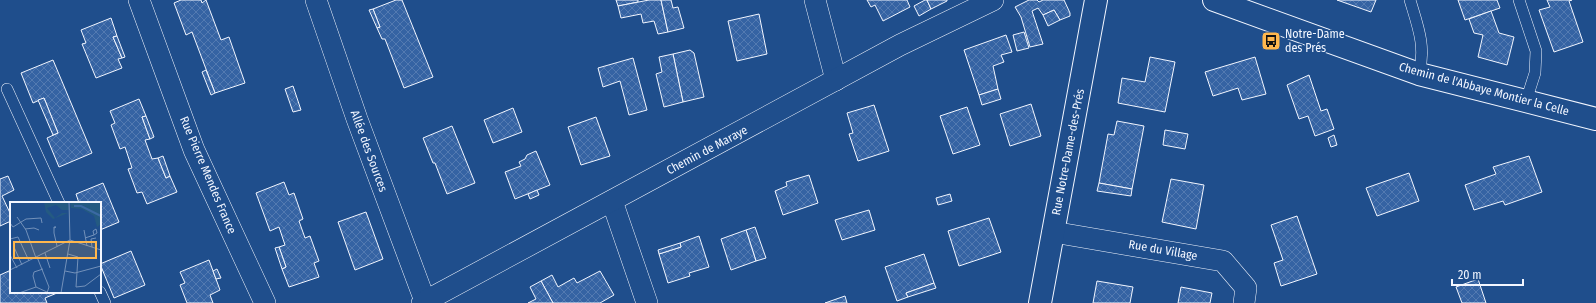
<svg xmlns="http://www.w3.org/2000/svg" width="1596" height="303" viewBox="0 0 1596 303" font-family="'Fira Sans Condensed',sans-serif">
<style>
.building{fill:url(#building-cross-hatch);stroke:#f2f6ff}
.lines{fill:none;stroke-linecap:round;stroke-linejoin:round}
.lane-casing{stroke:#f2f6ff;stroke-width:12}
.street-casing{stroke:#f2f6ff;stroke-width:22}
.secondary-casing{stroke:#f2f6ff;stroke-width:24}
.lane{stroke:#1f4e8c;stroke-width:11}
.street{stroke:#1f4e8c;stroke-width:21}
.secondary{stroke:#1f4e8c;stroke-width:22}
.labels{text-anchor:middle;stroke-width:3;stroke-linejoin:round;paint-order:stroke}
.poi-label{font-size:12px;fill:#f2f6ff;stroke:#1f4e8c;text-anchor:start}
.street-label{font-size:12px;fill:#f2f6ff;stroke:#1f4e8c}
.inset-river{fill:none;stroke:#3b69a3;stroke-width:2}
.inset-road{fill:none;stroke:#7391ba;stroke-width:1}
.view{fill:#ffb74d;fill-opacity:0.15;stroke:#ffb74d;stroke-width:2}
.inset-edge{fill:none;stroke:#f2f6ff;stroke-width:2}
</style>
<defs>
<pattern id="building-cross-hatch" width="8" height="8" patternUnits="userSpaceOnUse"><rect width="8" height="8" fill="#3563a3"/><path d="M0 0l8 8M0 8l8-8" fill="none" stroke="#537ab1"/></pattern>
</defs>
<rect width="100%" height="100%" fill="#1f4e8c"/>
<g class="building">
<polygon points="181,0 201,0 202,3 206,0 221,40 229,37 245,83 215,93 192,32 186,35 174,3"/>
<polygon points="396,0 402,0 433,77 404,88 385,39 382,39 377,28 380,27 373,9"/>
<polygon points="616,0 638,0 638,2 618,6"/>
<polygon points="649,0 661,0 668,32 658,34 654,21 643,23 641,14 621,18 618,6"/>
<polygon points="661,0 671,0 673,8 678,7 684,28 668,32"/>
<polygon points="867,0 907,0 910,7 883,21 875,5 871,7"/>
<polygon points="925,0 927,0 931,9 919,16 914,6"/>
<polygon points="927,0 947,0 947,1 931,9"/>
<polygon points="1029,0 1037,0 1039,2 1043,0 1064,0 1070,13 1070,16 1060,20 1054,10 1043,15 1038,8 1032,11 1043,44 1030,47 1021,17 1015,7"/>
<polygon points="1337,0 1376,0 1371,12"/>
<polygon points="1458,0 1497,0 1500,8 1465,20"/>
<polygon points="1547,0 1572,0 1569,1 1583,42 1554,52 1539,10 1550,7"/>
<polygon points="373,9 380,27 377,28 369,10"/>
<polygon points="1054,10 1060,20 1048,26 1043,15"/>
<polygon points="1491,11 1499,33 1514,37 1507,65 1478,57 1483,35 1474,33 1469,19"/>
<polygon points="759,14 767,54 737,61 728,21"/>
<polygon points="111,18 117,36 113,37 122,58 118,59 122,68 96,78 82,44 86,43 81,30"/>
<polygon points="1024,32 1029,48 1017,51 1013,35"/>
<polygon points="1006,35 1012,52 1001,55 1004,62 993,66 998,89 979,95 964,50"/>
<polygon points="117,36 125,57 122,58 113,37"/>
<polygon points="690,50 694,53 704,97 683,102 673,54"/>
<polygon points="673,54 683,102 664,107 656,74 662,72 659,57"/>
<polygon points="1150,57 1175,62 1165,112 1118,103 1122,78 1145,82"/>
<polygon points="1255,57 1266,94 1242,100 1238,88 1213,96 1205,72"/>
<polygon points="633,58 647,110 629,115 620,81 603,87 598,68"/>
<polygon points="53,60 92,153 59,167 47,138 58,133 44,98 33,103 21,73"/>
<polygon points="206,70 215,93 211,95 202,72"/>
<polygon points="1309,75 1321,111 1327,109 1334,129 1315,136 1308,116 1299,119 1287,85"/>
<polygon points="293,86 301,110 293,112 285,89"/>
<polygon points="998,89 1001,99 982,105 979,95"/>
<polygon points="44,98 58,133 53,135 38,100"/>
<polygon points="139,99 146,116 142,117 150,139 145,140 152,159 158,158 166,178 170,176 177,192 147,204 142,192 137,193 128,169 132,168 125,147 120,149 111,125 115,123 110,111"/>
<polygon points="1031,104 1041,136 1010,146 1000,114"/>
<polygon points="874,105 889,151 858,161 849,134 853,133 847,113"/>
<polygon points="967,107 980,145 953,154 940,116"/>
<polygon points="513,108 522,132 493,143 484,120"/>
<polygon points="146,116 154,137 150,139 142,117"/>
<polygon points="596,117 610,156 581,165 568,127"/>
<polygon points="1117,121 1144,126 1132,189 1099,183 1108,134 1114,135"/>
<polygon points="452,126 475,183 447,194 435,163 433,163 423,138"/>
<polygon points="1165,130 1188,134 1185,149 1163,145"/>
<polygon points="1334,135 1337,145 1331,147 1328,138"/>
<polygon points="536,151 550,185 515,199 505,172 521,166 519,162 525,159 527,155"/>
<polygon points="163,156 170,176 166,178 158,158"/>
<polygon points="1529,156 1542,192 1505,205 1503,201 1474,210 1465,185 1496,174 1493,167"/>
<polygon points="1409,173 1419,201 1377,216 1366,188"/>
<polygon points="809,175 818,203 783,215 775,191 787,186 786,182"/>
<polygon points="8,176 14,190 2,196 11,215 11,221 0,226 0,179"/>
<polygon points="1171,179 1204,185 1196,229 1162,222"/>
<polygon points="284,182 289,195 294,193 303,219 299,221 305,238 310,236 319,261 314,263 319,277 289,287 282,269 286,267 279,247 285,245 279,227 270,231 256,193"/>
<polygon points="103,183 119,222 100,230 100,203 79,203 76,194"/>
<polygon points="1099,183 1132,189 1131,196 1097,191"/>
<polygon points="537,190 539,195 530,199 528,194"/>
<polygon points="950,194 952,201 938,205 936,198"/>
<polygon points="869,210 875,230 842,240 835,220"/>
<polygon points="366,212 383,259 355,270 338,222"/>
<polygon points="1297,216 1317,274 1281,286 1274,263 1283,260 1271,225"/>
<polygon points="989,218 1001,252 959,266 948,231"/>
<polygon points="755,227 766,258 756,261 746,230"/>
<polygon points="746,230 756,261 731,270 721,239"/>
<polygon points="699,236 709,267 689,273 690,276 668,283 659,254 681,247 680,243"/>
<polygon points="680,243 681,247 659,254 658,250"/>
<polygon points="279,247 286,267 282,269 275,248"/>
<polygon points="131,251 145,285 114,298 100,264"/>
<polygon points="924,254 934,283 906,293 908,297 897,301 885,267"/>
<polygon points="209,260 220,290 210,295 213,303 187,303 180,285 185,283 180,272"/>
<polygon points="217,269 221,278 216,279 213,271"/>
<polygon points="11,270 11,292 57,293 45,298 47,303 0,303 0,275"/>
<polygon points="600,271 614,295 600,303 553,303 541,281 552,275 558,287 574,278 577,283"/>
<polygon points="1478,279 1486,303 1462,303 1456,287"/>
<polygon points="541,281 553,303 528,303 536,299 530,287"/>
<polygon points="1097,281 1133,287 1130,303 1093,303"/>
<polygon points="934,283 936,288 908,297 906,293"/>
<polygon points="1181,287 1212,293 1210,303 1178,303"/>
<polygon points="845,296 847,303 825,303"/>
</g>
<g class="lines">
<defs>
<g id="lane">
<path d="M1410,0C1418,27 1426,46 1419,74"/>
<polyline points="1519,0 1536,51 1535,73 1526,101"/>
<polyline points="7,89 59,203"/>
<polyline points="100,292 105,303"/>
</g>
<g id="street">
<polyline points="139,0 194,150 265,303"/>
<polyline points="316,0 357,119 425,301"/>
<polyline points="815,0 836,80"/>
<polyline points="612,201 647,303"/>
<polyline points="1053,232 1223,261 1246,288 1244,303"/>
<polyline points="422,303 900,45 993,0"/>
</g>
<g id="secondary">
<polyline points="1214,0 1419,74 1596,119"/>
<polyline points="1040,303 1096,0"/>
</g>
</defs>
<use href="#lane" class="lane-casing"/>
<use href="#street" class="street-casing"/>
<use href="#secondary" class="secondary-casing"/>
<use href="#lane" class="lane"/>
<use href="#street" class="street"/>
<use href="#secondary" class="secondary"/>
</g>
<defs>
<symbol id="bus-square" viewBox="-11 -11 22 22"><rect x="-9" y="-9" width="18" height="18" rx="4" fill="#ffb74d" stroke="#1f4e8c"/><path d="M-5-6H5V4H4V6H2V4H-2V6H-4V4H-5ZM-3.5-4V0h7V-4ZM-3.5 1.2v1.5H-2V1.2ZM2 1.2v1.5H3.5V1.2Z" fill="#111"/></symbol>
</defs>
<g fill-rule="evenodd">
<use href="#bus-square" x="1260" y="30" width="22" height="22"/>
</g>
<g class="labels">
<g class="poi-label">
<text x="1285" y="38">Notre-Dame<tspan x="1285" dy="14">des Prés</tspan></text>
</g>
<g class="street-label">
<text transform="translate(1484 89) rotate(15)" y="4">Chemin de l'Abbaye Montier la Celle</text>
<text transform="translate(707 150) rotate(-28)" y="4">Chemin de Maraye</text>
<text transform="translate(369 151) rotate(70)" y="4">Allée des Sources</text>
<text transform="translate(1068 152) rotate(-79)" y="4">Rue Notre-Dame-des-Prés</text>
<text transform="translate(208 175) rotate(67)" y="4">Rue Pierre Mendes France</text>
<text transform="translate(1163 250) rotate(10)" y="4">Rue du Village</text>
</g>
</g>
<g transform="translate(10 202)">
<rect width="91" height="91" fill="#1f4e8c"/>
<path d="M34,0H58L59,8H52L46,3L37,6L45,16L52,11H58L43,17L36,10ZM60,0H91V22L87,25L84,14L72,7L61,6Z" fill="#245a82"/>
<path class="inset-river" d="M64,4H71L91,14"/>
<path class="inset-road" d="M7,15L16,28L26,56M0,21L3,25L16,17L31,16L32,21M44,26L46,25H44V31L47,44M15,27L24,26L29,28M74,28L77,44M75,36L84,33L87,31L86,27L83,29L84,33M0,37L8,35L19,59M60,38L91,48M4,45L12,63M82,45L81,37L86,36M35,51L40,66M58,52L68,55L66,85L75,84L91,72M0,53L7,66M27,55L39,85L37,91M33,67L24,70L23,74L26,85L37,90M0,68L60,38M55,69L65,71L91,64M9,91L26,85M51,91L60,38L59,0"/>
<path class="view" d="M4,40H86V56H4Z"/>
<rect width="91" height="91" class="inset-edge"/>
</g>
<path d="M1452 279v6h71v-6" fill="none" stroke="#f2f6ff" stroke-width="2"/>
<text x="1458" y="279" font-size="12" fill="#f2f6ff" stroke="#1f4e8c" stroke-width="3" paint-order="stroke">20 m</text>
</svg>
